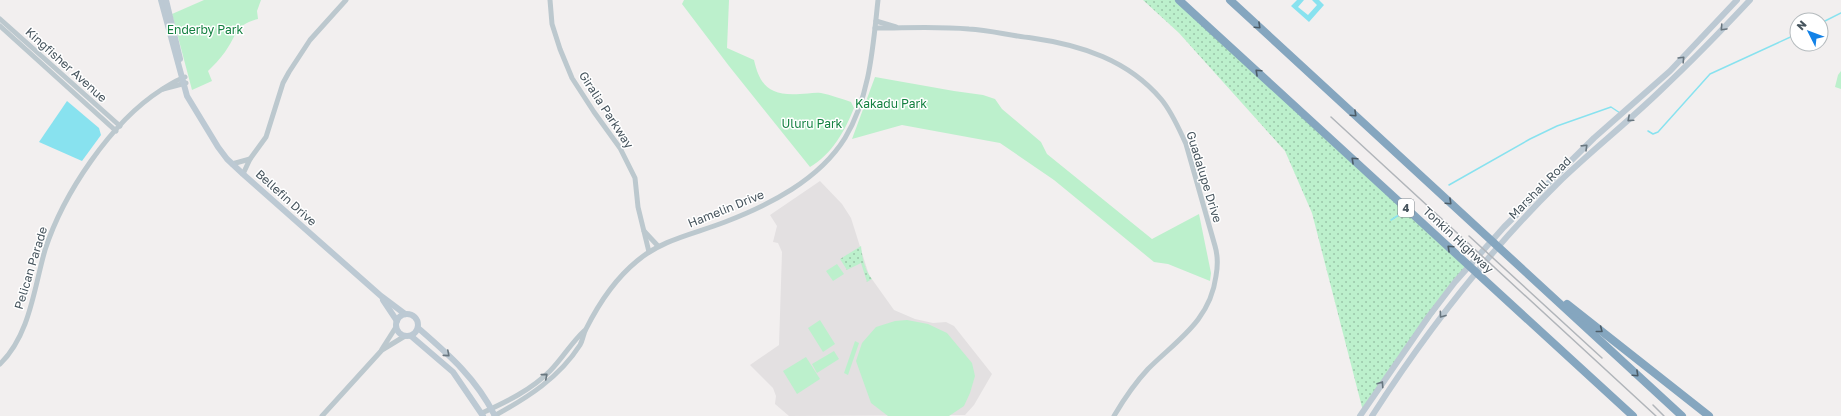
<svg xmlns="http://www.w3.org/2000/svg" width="1841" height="416" viewBox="0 0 1841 416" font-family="'Golos Text',sans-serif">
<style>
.education{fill:#e3e0e1}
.grass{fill:url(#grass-dots)}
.park{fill:#bcf0cc}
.water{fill:#88e2ef}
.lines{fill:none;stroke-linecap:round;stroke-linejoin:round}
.stream{stroke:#88e2ef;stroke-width:1.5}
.tertiary{stroke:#bcc8ce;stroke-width:5}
.secondary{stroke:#bcc9d3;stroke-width:6}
.motorway{stroke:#85a6bf;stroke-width:8}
.rail{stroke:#b1b5ba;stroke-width:1.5}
.oneway{stroke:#4c5c67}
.oneway2{stroke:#697780}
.oneway3{stroke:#69777f}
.labels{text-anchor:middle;stroke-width:3;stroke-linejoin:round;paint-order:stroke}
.shield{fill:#fff;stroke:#7e878e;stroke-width:1}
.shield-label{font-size:11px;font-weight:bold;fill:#46545d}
.park-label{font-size:12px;fill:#148141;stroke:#fff}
.street-label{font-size:12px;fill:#46545d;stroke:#fff}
</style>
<defs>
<pattern id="grass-dots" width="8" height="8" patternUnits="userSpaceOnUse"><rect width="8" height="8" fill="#bcf0cc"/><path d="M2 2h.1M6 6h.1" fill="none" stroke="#9bc5a9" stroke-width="1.8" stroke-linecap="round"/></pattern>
</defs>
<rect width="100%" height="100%" fill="#f2efef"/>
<polygon class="education" points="820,181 842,204 851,218 869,275 894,310 915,319 933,323 946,322 954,326 992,374 974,405 965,415 789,416 775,404 776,396 773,388 750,365 779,345 782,252 778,243 773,242 777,226 770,215"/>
<g class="grass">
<polygon points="1143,0 1175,0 1469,266 1363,411 1312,213 1285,151 1179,33"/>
<path d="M861,246C862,257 865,271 872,279L867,282L861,263L847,270L840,259Z"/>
</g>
<g class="park">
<path d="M204,0H261L257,11L258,19C234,25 237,36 225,52C220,59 214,65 208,71L212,81L192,90L172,14Z"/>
<path d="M684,0H729L727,48L754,60C760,87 771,96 800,94C806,94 814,92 821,93C831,95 842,99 851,102L854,108C845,131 832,154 810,167L729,66L682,4Z"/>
<polygon points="1841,71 1841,89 1835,87 1838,75"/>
<polygon points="875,77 954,91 983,95 995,99 1002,109 1041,142 1047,154 1152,239 1199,214 1211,273 1210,281 1168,264 1154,262 1054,180 1000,143 902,125 852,139"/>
<polygon points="837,264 844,274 833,281 826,271"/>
<polygon points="820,320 835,344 823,352 808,328"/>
<polygon points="907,320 928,324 947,333 972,363 975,376 970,393 964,406 949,416 888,416 871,403 856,361 862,343 876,327 895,321"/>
<polygon points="855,341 859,343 848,375 844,373"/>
<polygon points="834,351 839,359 817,373 812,364"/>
<polygon points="806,357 820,379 797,394 783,371"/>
</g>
<g class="water">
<polygon points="1297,0 1304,0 1298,7 1308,15 1317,5 1312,0 1319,0 1324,5 1309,22 1291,6"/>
<polygon points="67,101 99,128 101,135 82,161 39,142"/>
</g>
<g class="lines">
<g class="stream">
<polyline points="1821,23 1841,13"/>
<polyline points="1648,131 1653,134 1658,132 1710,74 1797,34"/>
<polyline points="1449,185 1530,139 1557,126 1611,107 1620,113"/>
<polyline points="1391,220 1402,213"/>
</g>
<g class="tertiary">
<polyline points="550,0 552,24 560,49 572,78 594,112 620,148 635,178 638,207 649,252"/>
<polyline points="0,19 120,126"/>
<polyline points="876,21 896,27"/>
<polyline points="0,26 116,131"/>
<path d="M875,28C906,28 938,26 969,29C990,30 1011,36 1032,38C1081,45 1128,60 1161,99C1172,112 1179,129 1186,144L1215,246C1218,256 1218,265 1216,276C1210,321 1177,340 1148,369C1134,384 1124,399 1114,416"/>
<polyline points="163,89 186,83"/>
<polyline points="232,164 250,159"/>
<polyline points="243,174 250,159 266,137 283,83 289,72 310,40 346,0"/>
<polyline points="644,231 658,246"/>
<polyline points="382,349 396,327"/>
<path d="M0,364C30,335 34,288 45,250C63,194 111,122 161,90C169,85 176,80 185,77"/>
<path d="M482,413C506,402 531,390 550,371C562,359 571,343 584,331"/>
<polyline points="322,416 382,350 405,336"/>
<path d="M494,416C527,398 559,378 580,345C583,340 583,334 586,329C599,303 615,279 637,261C663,239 694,234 725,222C769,205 819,180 845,138C870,97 873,46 878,0"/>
</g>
<g class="secondary">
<polyline points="161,0 187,96 218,147 227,159 243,174 381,296 405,314"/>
<polyline points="166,0 180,59"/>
<polyline points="383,300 397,321"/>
<circle cx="407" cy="325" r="11"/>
<path d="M418,328C449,355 476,378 495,416"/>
<polyline points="411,336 453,372 483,416"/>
<polyline points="1360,416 1429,316 1455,282 1504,227 1594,138 1670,71 1737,0"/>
<path d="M1372,416C1426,332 1487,253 1558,183C1591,151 1628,122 1661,90C1692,61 1721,31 1750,0"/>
</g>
<g class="motorway">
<polyline points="1179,0 1633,416"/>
<polyline points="1230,0 1682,416"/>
<polyline points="1567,304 1709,416"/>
</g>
<g class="rail">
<polyline points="1331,117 1656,416"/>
<polyline points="1469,236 1602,358"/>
<polyline points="1653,405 1664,416"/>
</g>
</g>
<defs><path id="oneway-chevron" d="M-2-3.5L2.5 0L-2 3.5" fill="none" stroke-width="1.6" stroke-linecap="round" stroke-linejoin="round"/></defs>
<g class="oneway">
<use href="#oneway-chevron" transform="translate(1258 26) rotate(43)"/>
<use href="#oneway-chevron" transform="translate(1258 72) rotate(-137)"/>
<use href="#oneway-chevron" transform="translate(1354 114) rotate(43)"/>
<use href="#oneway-chevron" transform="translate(1354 160) rotate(-137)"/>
<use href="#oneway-chevron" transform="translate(1449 202) rotate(43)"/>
<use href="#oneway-chevron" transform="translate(1450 248) rotate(-137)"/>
<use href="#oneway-chevron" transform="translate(1600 330) rotate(38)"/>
<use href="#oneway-chevron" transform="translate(1636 374) rotate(43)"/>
</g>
<g class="oneway2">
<use href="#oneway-chevron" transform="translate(1723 28) rotate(133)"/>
<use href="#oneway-chevron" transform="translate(1682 59) rotate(-46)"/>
<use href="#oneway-chevron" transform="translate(1630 119) rotate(138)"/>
<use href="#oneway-chevron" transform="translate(1585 147) rotate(-44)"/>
<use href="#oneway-chevron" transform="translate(1442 315) rotate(126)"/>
<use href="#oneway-chevron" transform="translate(447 354) rotate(41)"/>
<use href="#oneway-chevron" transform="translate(1381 384) rotate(-56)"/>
</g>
<use class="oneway3" href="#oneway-chevron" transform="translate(545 376) rotate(-41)"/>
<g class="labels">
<rect class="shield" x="1398" y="199" width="16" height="18" rx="3"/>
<g class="shield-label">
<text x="1406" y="212">4</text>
</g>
<g class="park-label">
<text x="205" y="34">Enderby Park</text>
<text x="891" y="108">Kakadu Park</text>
<text x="812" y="128">Uluru Park</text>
</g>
<g class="street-label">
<text transform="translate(66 65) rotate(42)" y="4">Kingfisher Avenue</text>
<text transform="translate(606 110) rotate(57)" y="4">Giralia Parkway</text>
<text transform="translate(1204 177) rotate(73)" y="4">Guadalupe Drive</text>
<text transform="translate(1540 188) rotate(-45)" y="4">Marshall Road</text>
<text transform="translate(286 198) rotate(42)" y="4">Bellefin Drive</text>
<text transform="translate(726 209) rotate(-22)" y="4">Hamelin Drive</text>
<text transform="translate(1458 240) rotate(43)" y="4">Tonkin Highway</text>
<text transform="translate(31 268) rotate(-73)" y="4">Pelican Parade</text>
</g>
</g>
<g transform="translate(1809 32) rotate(312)"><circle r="19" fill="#ffffff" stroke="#b5bbbe"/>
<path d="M0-3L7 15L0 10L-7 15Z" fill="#1382e7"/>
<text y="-6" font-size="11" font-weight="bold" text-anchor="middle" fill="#46545d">N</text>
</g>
</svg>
